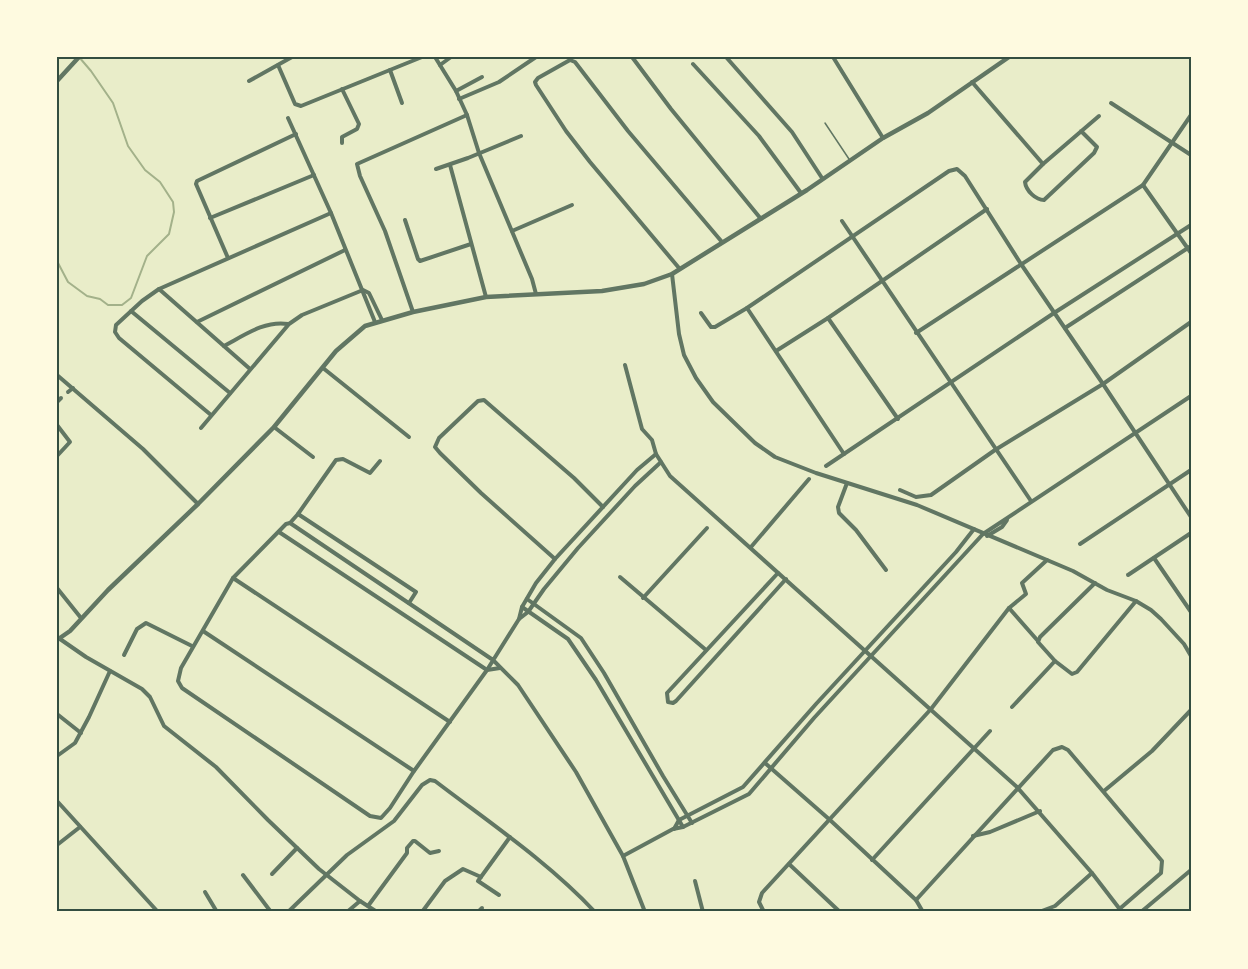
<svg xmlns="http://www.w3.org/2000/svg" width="1248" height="969" viewBox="0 0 1248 969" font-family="'Libre Baskerville',serif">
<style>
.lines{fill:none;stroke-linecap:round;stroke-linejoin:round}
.stream{stroke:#a3b18a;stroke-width:2}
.service{stroke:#617663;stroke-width:1.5}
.minor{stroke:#617663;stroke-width:4}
.tertiary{stroke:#617663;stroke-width:4.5}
.neatline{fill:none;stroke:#344e41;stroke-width:2}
</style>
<rect width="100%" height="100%" fill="#e9edc9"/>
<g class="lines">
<polyline class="stream" points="57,261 68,282 87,296 100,299 108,305 122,305 131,298 147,256 169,234 174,212 173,202 160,182 145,170 128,146 113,103 91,71 79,57"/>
<polyline class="service" points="825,123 849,159"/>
<g class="minor">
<polyline points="435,57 456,91 467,115 479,153 532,279 536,294"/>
<polyline points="632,57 671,109 761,219"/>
<polyline points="726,57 792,132 822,178"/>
<polyline points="833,57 883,138"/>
<polyline points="693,64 759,136 801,193"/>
<polyline points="278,65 295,104 301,106 422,57"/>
<polyline points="440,65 451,57"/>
<polyline points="390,70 402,103"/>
<polyline points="249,81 292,57"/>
<polyline points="972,82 1043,164"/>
<polyline points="456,91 482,77"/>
<polyline points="459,99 499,82 536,57"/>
<polyline points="1111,103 1191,155"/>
<polyline points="288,118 331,213 375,322"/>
<path d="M1081,131L1097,147L1094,153L1044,200C1036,200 1026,191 1025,182L1043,164L1099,116"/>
<polyline points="342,143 342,137 357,129 359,124 342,89"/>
<polyline points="450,165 486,297"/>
<polyline points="436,169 468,158 521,136"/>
<polyline points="1143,185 1191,253"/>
<polyline points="210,218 314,175"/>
<polyline points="405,220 418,259 420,261 471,244"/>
<polyline points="842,221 1031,501"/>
<polyline points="512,231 572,205"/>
<polyline points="228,258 196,184 197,181 296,134"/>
<polyline points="679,268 590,162 566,131 536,85 535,82 538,78 570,60 575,62 628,131 722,242"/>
<polyline points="672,274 679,334 684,355 696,378 713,402 755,443 775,457 816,473 917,505 1073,571 1107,590 1136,601 1151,610 1161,619 1184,644 1191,656"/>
<polyline points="159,289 250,369"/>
<polyline points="747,308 844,454"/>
<polyline points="131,311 230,393"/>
<polyline points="413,312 385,231 360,176 357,164 467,115"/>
<polyline points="701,313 711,327 715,327 747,308 949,171 957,169 965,176 1021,264 1103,384 1191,517"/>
<polyline points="828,318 898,419"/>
<polyline points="197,322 345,250"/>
<polyline points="1065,328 1191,246"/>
<polyline points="916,333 1143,185 1191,115"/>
<path d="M224,346C243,336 265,320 288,324"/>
<polyline points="776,351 828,318 987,209"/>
<polyline points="625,365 642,429 652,440 656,454 670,476 1017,787 1092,873 1122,912"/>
<polyline points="323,368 409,437"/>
<polyline points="57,375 143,449 198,504"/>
<polyline points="68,392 73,388"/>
<polyline points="57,402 61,398"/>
<polyline points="211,415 119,338 115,332 116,325 142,301 159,289 331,213"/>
<polyline points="57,425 70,442 57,456"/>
<polyline points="274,427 313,457"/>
<polyline points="201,428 289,324 302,315 363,290 369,293 382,320"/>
<polyline points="380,461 370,473 343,459 336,460 298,514 416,592 409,603"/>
<polyline points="826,466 1054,313 1191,225"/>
<polyline points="847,483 838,507 839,513 856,530 886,570"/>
<polyline points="900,490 916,497 931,495 995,450 1103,384 1191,322"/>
<polyline points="290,523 298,514"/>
<polyline points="279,532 487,670 500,668"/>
<polyline points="987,536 1002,527 1007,520"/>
<polyline points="1080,544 1191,470"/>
<polyline points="751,547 809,479"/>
<polyline points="1154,558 1191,612"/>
<polyline points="555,559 481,493 440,453 435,447 439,438 478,401 484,400 574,478 603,507"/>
<polyline points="778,573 667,693 668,702 673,703 676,701 786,579"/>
<polyline points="1128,575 1191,533"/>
<polyline points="620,577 706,650"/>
<polyline points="233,578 450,722"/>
<polyline points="57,588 81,618"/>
<polyline points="643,598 707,528"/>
<polyline points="527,599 581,638 604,673 663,776 692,823"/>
<polyline points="522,607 568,639 596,680 683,827"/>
<polyline points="519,619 528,612 544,589 578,548 635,486 661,462"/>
<polyline points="203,631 414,771"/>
<polyline points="60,639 86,657 142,689 150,697 164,726 216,767 268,820 319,869 360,901 377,912"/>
<polyline points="1038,641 1009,608 1026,594 1022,583 1047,560"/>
<polyline points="124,655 137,629 146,623 192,646"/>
<polyline points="1055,661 1072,674 1077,672 1136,601"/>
<polyline points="1012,707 1055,661 1038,642 1040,637 1095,583"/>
<polyline points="57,714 81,733"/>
<polyline points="57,756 75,743 89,717 110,671"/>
<polyline points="765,763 830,820 916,900 923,912"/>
<polyline points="1104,791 1152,751 1191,710"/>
<polyline points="57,801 158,912"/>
<polyline points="674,829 679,820 743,787 816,704 956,552 974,529"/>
<polyline points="973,836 990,832 1040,811"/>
<polyline points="57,845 80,827"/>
<polyline points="623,856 673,829 683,827 749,794 814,718 983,534 1191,396"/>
<polyline points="872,860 990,731"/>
<polyline points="789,864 840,912"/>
<polyline points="272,874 297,848"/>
<polyline points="243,875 271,912"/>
<polyline points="695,881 703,912"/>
<polyline points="205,892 217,912"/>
<polyline points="499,895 478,881 510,837"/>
<polyline points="916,900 1053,750 1062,747 1068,750 1162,861 1161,873 1116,912"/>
<polyline points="368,906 407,853 407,848 413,841 415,841 430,853 439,851"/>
<path d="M288,912L347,855L394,821L422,785L430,780L435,781C490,823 548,862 595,912"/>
<polyline points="347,912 360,901"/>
<polyline points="422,912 445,881 463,869 481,877"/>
<polyline points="478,912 482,908"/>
<polyline points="645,912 623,856 576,772 518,685 493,660 290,523 286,524 233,578 181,668 178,681 182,688 370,816 381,818 390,808 414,771 487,670 519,619 522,607 536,583 555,559 637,470 656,454"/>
<polyline points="764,912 759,902 762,893 931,709 1009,608"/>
<polyline points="1039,912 1055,906 1092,873"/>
<polyline points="1141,912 1191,870"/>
</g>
<g class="tertiary">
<polyline points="57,81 79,57"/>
<polyline points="57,640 70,631 108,590 198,504 274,427 336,351 365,326 413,312 486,297 602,291 644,284 672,274 807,190 883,138 928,113 1009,57"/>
</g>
</g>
<rect width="1248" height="969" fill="none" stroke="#fefae0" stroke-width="117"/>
<rect x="58" y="58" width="1132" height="852" class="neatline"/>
</svg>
